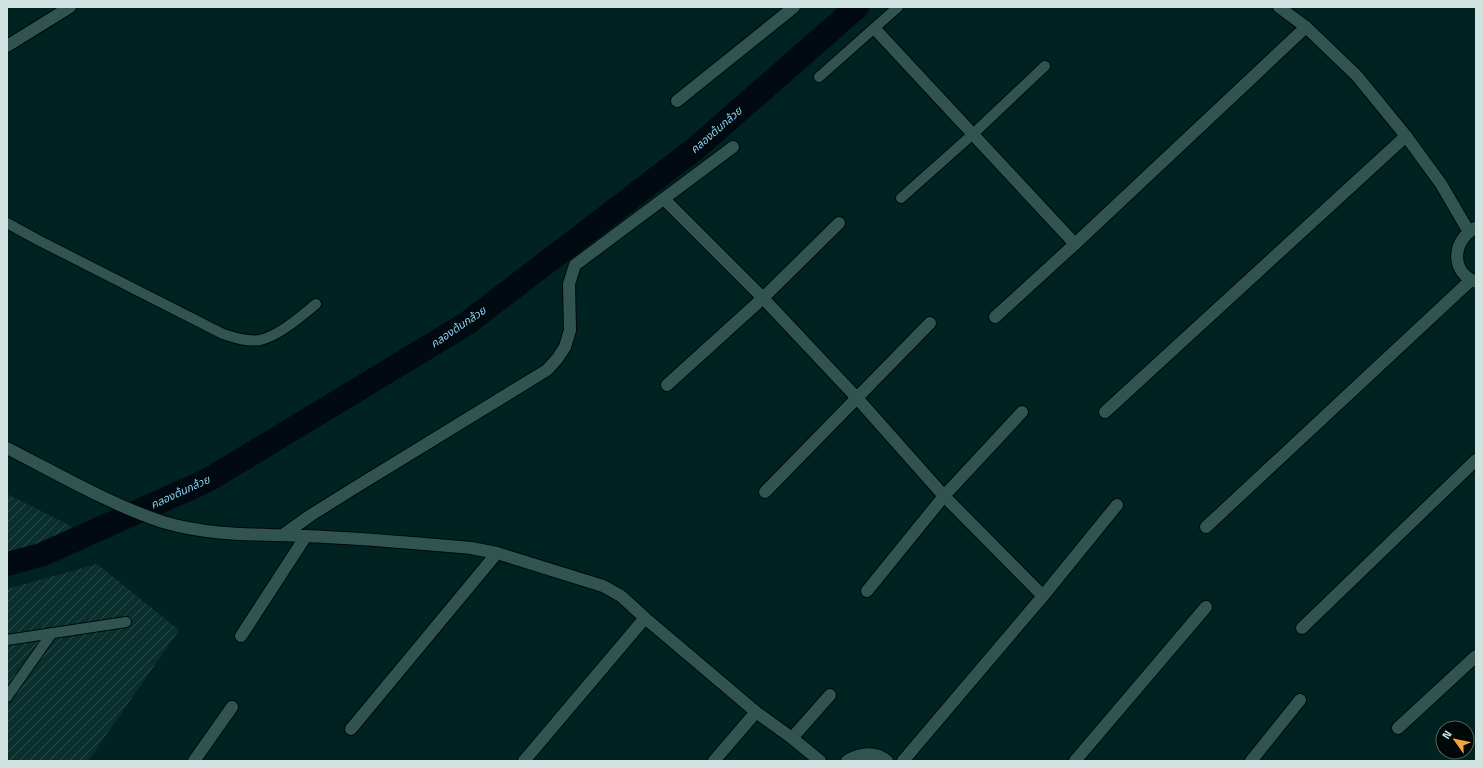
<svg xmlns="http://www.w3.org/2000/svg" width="1483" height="768" viewBox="0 0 1483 768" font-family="'Titillium Web','Noto Sans Thai',sans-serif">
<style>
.industrial{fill:url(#industrial-furrows)}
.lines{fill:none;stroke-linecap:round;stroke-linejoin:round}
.canal{stroke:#010a11;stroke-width:24}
.service-casing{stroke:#000a09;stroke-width:12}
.minor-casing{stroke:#000a09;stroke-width:14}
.secondary-casing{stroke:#000a09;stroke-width:14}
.service{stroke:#315450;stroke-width:10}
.minor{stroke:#315450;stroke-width:12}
.secondary{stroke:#315450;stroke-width:12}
.labels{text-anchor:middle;stroke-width:3;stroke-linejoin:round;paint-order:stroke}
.water-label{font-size:11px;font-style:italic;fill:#89d2fd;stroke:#000908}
</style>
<defs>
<pattern id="industrial-furrows" width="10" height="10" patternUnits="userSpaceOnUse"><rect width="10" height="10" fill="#0b2f2d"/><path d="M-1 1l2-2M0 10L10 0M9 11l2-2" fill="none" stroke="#2e4d4b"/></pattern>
</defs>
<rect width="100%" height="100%" fill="#002220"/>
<g class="industrial">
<polygon points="7,494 71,526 73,545 7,563"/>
<polygon points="97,564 179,630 88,761 7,761 7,589"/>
</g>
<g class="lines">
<polyline class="canal" points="7,564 41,555 208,480 466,324 696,148 857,7"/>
<defs>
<g id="service">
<polyline points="819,77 898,7"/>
<polyline points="901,198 973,134 1045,66"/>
<path d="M7,223L38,240L223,334C235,338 248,342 260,340C279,336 301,316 316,304"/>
<polyline points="7,640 126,622"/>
<polyline points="7,697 52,633"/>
</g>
<g id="minor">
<polyline points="1279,7 1306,27 1357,76 1406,136 1441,184 1469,232"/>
<polyline points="875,29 1075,244"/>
<polyline points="677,101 794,7"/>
<polyline points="664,199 763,298 857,398 944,496 1043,596"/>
<path d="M1475,228C1452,241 1450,272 1476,282"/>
<polyline points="995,317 1075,244 1306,27"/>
<polyline points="667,385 763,298 839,223"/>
<polyline points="1105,412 1406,136"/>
<path d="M7,448C58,474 109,504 163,522C210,536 256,534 304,536C360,538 415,543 471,548L497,553L603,586L621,596L645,618L756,712L792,738L820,761"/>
<polyline points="765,492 930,323"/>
<polyline points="1206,527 1471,280"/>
<polyline points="283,535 311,515 351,490 547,370 557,359 565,347 570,330 569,284 575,265 733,147"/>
<polyline points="867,591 944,496 1022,412"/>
<polyline points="1302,628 1476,460"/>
<polyline points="241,636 306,536"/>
<polyline points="1398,728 1476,656"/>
<polyline points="351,729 497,553"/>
<polyline points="792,738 830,695"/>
<polyline points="194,761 232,707"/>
<polyline points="524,761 645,618"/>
<polyline points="714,761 756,712"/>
<path d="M847,761C859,753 876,751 887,761"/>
<polyline points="903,761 1043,596 1117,505"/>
<polyline points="1075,761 1206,607"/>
<polyline points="1251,761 1300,700"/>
</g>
<polyline id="secondary" points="7,46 70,7"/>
</defs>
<use href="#service" class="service-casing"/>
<use href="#minor" class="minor-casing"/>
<use href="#secondary" class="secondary-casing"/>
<use href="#service" class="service"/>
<use href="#minor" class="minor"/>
<use href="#secondary" class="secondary"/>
</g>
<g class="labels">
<g class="water-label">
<text transform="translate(716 130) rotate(-41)" y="4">คลองต้นกล้วย</text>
<text transform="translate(458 327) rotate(-34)" y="4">คลองต้นกล้วย</text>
<text transform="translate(180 492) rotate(-25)" y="4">คลองต้นกล้วย</text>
</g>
</g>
<rect width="1483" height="768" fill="none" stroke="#d0e3e1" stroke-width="16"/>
<g transform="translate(1455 740) rotate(303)"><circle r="19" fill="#000908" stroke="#53605f"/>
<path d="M0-3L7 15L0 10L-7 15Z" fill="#f3a442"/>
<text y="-6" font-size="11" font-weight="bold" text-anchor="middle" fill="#d0e3e1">N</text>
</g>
</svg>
